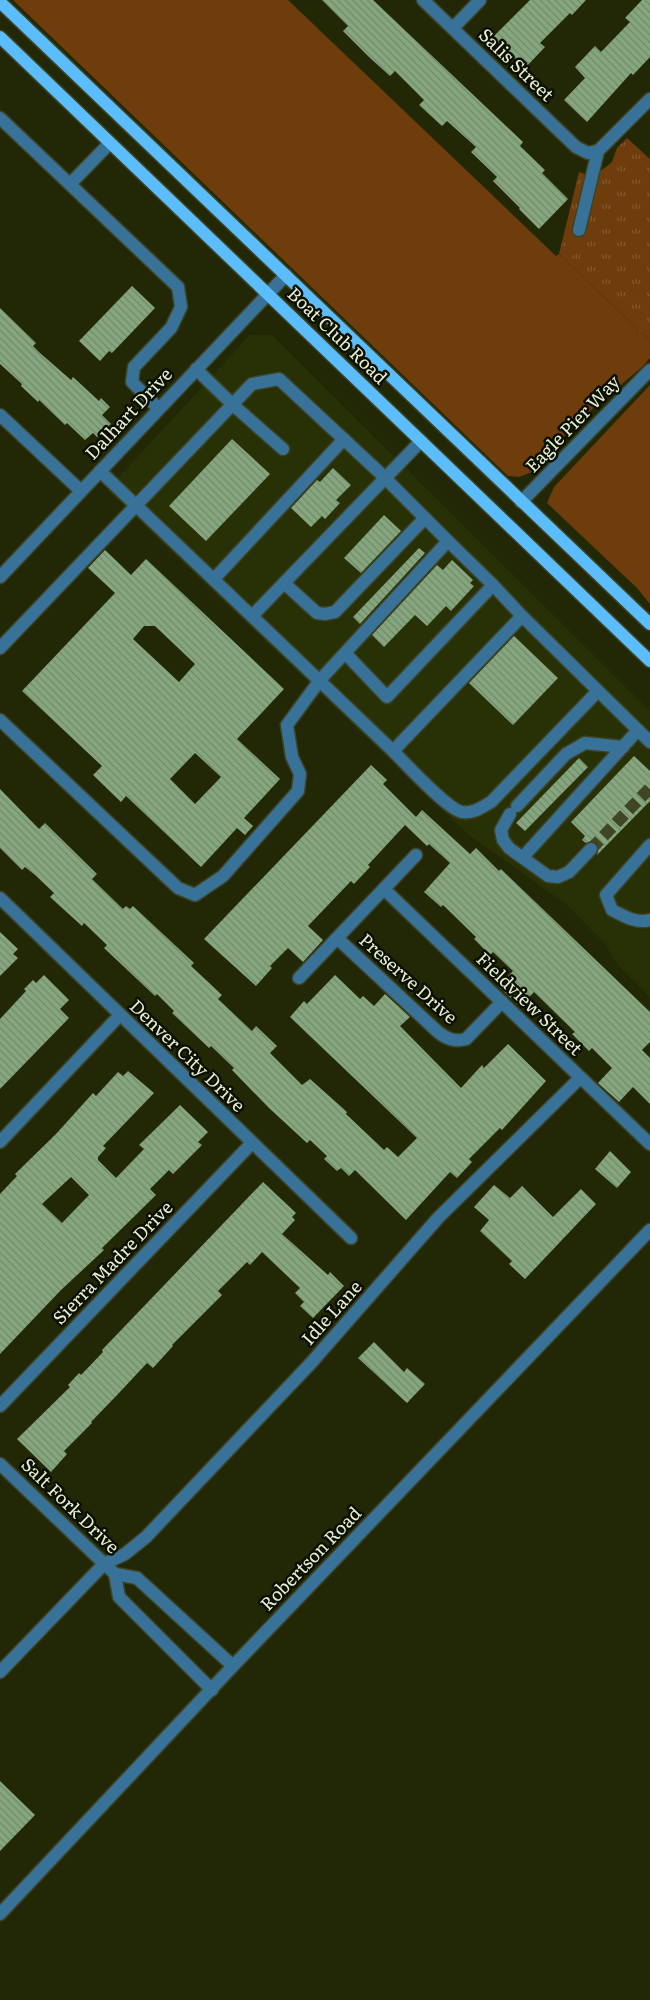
<svg xmlns="http://www.w3.org/2000/svg" width="650" height="2000" viewBox="0 0 650 2000" font-family="Literata,serif">
<style>
.built{fill:#283006}
.grass{fill:#6e3d0b}
.park{fill:url(#park-tufts)}
.building{fill:url(#building-back-hatch);fill-rule:evenodd}
.lines{fill:none;stroke-linecap:round;stroke-linejoin:round}
.minor-tunnel{stroke:#404625;stroke-width:12;stroke-dasharray:12 6;stroke-linecap:butt}
.minor-casing{stroke:#3e4423;stroke-width:15}
.major-casing{stroke:#3e4423;stroke-width:15}
.minor{stroke:#387298;stroke-width:12}
.major{stroke:#5cbdfc;stroke-width:12}
.labels{text-anchor:middle;stroke-width:5;stroke-linejoin:round;paint-order:stroke}
.street-label{font-size:18px;fill:#e7eed5;stroke:#0c1001}
</style>
<defs>
<pattern id="park-tufts" width="24" height="20" patternUnits="userSpaceOnUse" patternTransform="scale(1.25)"><rect width="24" height="20" fill="#6e3d0b"/><path d="M3 7l-1-3M5 7V3M7 7l1-3M15 17l-1-3M17 17v-4M19 17l1-3" fill="none" stroke="#83592e"/></pattern>
<pattern id="building-back-hatch" width="6" height="6" patternUnits="userSpaceOnUse" patternTransform="scale(1.25)"><rect width="6" height="6" fill="#85a67e"/><path d="M-1 5l2 2M0 0l6 6M5-1l2 2" fill="none" stroke="#728a6b"/></pattern>
</defs>
<rect width="100%" height="100%" fill="#222806"/>
<polygon class="built" points="250,335 272,335 650,711 650,997 619,966 604,943 566,904 469,835 107,490"/>
<g class="grass">
<polygon points="13,0 288,0 556,256 559,254 650,341 650,358 642,367 584,416 559,441 532,472 519,477 508,476"/>
<polygon points="650,385 650,604 637,588 547,503 554,487"/>
</g>
<polygon class="park" points="627,138 650,159 650,341 559,254 579,172 588,175 602,170 612,162 617,148"/>
<g class="building">
<polygon points="322,0 373,0 523,142 520,146 545,170 542,173 568,199 539,229 519,209 520,208 493,181 497,177 471,152 476,147 447,121 442,126 419,105 424,100 395,71 390,76 369,57 343,31 348,26"/>
<polygon points="530,0 586,0 572,15 570,13 540,43 545,47 525,68 493,37"/>
<polygon points="642,0 650,0 650,57 633,75 631,73 587,122 564,100 585,78 575,67 595,46 601,52 630,22 625,18"/>
<polygon points="132,286 155,308 112,353 109,351 100,361 79,341"/>
<polygon points="0,308 36,343 33,346 40,353 71,380 73,377 99,401 101,398 110,407 102,415 111,424 97,437 93,433 85,440 67,423 65,425 39,400 38,402 21,386 22,384 0,364"/>
<polygon points="232,439 270,474 206,541 169,506"/>
<polygon points="333,468 351,485 336,500 340,503 325,519 322,516 311,527 291,508 317,480 320,482"/>
<polygon points="384,515 401,531 361,573 344,558"/>
<polygon points="419,548 425,553 360,624 353,617"/>
<path d="M105,550L131,575L146,559L284,689L237,739L280,779L244,818L253,826L245,835L237,828L201,867L126,796L121,802L93,775L102,766L22,691L115,593L88,568ZM144,626H155L195,664L179,682L133,639ZM195,753L221,777L195,804L170,779Z"/>
<polygon points="452,560 473,580 470,583 474,586 451,611 446,606 427,626 415,615 384,647 372,635 437,565 443,570"/>
<polygon points="514,636 558,678 513,725 469,683"/>
<polygon points="634,756 650,771 650,801 597,855 599,847 597,844 592,841 586,843 582,840 585,836 571,822"/>
<polygon points="579,758 588,767 525,831 516,823"/>
<polygon points="371,765 387,780 383,784 416,817 422,810 470,854 476,848 499,871 501,869 650,1012 650,1042 642,1050 650,1058 650,1104 633,1087 619,1102 598,1083 612,1068 592,1048 589,1051 572,1034 575,1032 534,992 520,1007 498,986 513,971 493,952 490,955 474,939 476,937 443,905 441,907 424,892 450,863 429,844 427,846 405,825 368,865 370,867 354,884 351,881 308,926 323,940 303,962 288,948 270,966 272,968 256,986 204,939"/>
<polygon points="0,789 39,829 45,823 97,874 92,879 123,909 126,906 130,909 133,906 194,963 191,966 222,995 218,999 252,1031 256,1026 277,1046 270,1053 302,1085 310,1079 347,1112 346,1114 384,1150 387,1147 398,1157 417,1138 290,1017 304,1001 307,1004 335,975 360,999 363,996 374,1006 385,994 410,1017 400,1026 461,1088 482,1065 484,1068 508,1044 546,1081 502,1130 500,1128 469,1159 472,1162 457,1178 450,1172 406,1220 355,1170 349,1176 341,1168 337,1171 324,1159 327,1156 310,1140 307,1143 269,1108 232,1070 234,1068 211,1046 209,1048 172,1013 174,1011 157,994 155,996 104,948 107,945 84,923 82,926 50,897 54,893 35,875 25,867 22,870 0,848"/>
<polygon points="0,932 18,949 13,954 18,958 0,976"/>
<polygon points="44,975 69,1000 60,1009 69,1018 0,1089 0,1019 26,991 24,989 33,980 36,983"/>
<path d="M128,1071L154,1093L103,1146L106,1148L98,1157V1160L116,1178L144,1149L139,1145L180,1105L208,1132L198,1142L202,1145L173,1174L169,1170L150,1189L156,1195L102,1248L104,1250L61,1290L0,1354V1194L17,1176L15,1174L56,1134L93,1093L96,1096L118,1072L123,1076ZM71,1177L89,1195L62,1223L42,1204Z"/>
<polygon points="610,1151 631,1172 617,1188 595,1169"/>
<polygon points="263,1182 296,1213 292,1217 295,1220 282,1234 328,1275 330,1272 344,1286 313,1318 300,1306 304,1302 295,1293 300,1288 262,1252 250,1265 247,1262 218,1291 222,1295 172,1345 173,1346 153,1368 147,1363 119,1393 91,1422 92,1423 64,1451 67,1454 51,1472 17,1439 70,1387 68,1385 79,1373 81,1375 103,1352 102,1350"/>
<polygon points="494,1185 510,1198 522,1186 553,1217 581,1189 596,1204 525,1279 509,1264 512,1261 480,1231 489,1220 474,1207"/>
<polygon points="374,1342 404,1372 407,1368 425,1384 407,1403 358,1358"/>
<polygon points="0,1781 35,1815 0,1851"/>
</g>
<g class="lines">
<polyline class="minor-tunnel" points="591,849 650,788"/>
<defs>
<g id="minor">
<polyline points="423,0 576,147 588,153 598,151 650,99"/>
<polyline points="453,28 480,0"/>
<polyline points="0,118 178,287 181,307 171,328 134,367 132,382 158,408"/>
<polyline points="70,184 110,143"/>
<polyline points="579,230 598,151"/>
<polyline points="196,369 232,404 283,449"/>
<polyline points="0,415 81,491"/>
<polyline points="100,471 393,751 522,616 493,585"/>
<polyline points="521,502 650,370"/>
<polyline points="0,577 286,275"/>
<polyline points="214,579 344,439"/>
<polyline points="284,583 317,613 325,614 335,612 425,518"/>
<polyline points="252,616 421,441"/>
<polyline points="522,616 650,742"/>
<polyline points="0,648 252,384 279,379 379,472 448,541"/>
<polyline points="0,720 178,888 195,895 223,876 298,791 300,774 292,757 287,725 320,680 448,541 493,585 387,697 345,653"/>
<path d="M393,751C406,764 447,809 462,812C473,814 482,807 491,802L598,691"/>
<polyline points="517,806 566,754 585,743 623,747"/>
<polyline points="510,814 501,830 503,840 509,848 548,876 558,877 569,872 591,849"/>
<path d="M650,845L606,895L612,910C624,916 636,924 650,920"/>
<polyline points="523,857 638,730"/>
<polyline points="384,889 650,1144"/>
<polyline points="0,898 351,1238"/>
<path d="M337,938L438,1032C447,1039 454,1042 466,1039L502,1002"/>
<polyline points="299,978 416,855"/>
<polyline points="0,1142 120,1015"/>
<polyline points="0,1406 252,1143"/>
<polyline points="0,1464 115,1574 137,1578 233,1666"/>
<polyline points="115,1574 119,1597 212,1690"/>
<polyline points="0,1672 104,1564 125,1554 146,1537 311,1363 438,1218 580,1078"/>
<polyline points="0,1914 233,1666 650,1230"/>
</g>
<g id="major">
<polyline points="0,2 650,624"/>
<polyline points="0,37 650,661"/>
</g>
</defs>
<use href="#minor" class="minor-casing"/>
<use href="#major" class="major-casing"/>
<use href="#minor" class="minor"/>
<use href="#major" class="major"/>
</g>
<g class="labels">
<g class="street-label">
<text transform="translate(516 65) rotate(44)" y="6">Salis Street</text>
<text transform="translate(337 336) rotate(44)" y="6">Boat Club Road</text>
<text transform="translate(129 414) rotate(-47)" y="6">Dalhart Drive</text>
<text transform="translate(573 424) rotate(-46)" y="6">Eagle Pier Way</text>
<text transform="translate(408 979) rotate(42)" y="6">Preserve Drive</text>
<text transform="translate(529 1004) rotate(44)" y="6">Fieldview Street</text>
<text transform="translate(187 1056) rotate(44)" y="6">Denver City Drive</text>
<text transform="translate(113 1263) rotate(-46)" y="6">Sierra Madre Drive</text>
<text transform="translate(332 1313) rotate(-48)" y="6">Idle Lane</text>
<text transform="translate(70 1506) rotate(44)" y="6">Salt Fork Drive</text>
<text transform="translate(311 1559) rotate(-46)" y="6">Robertson Road</text>
</g>
</g>
</svg>
